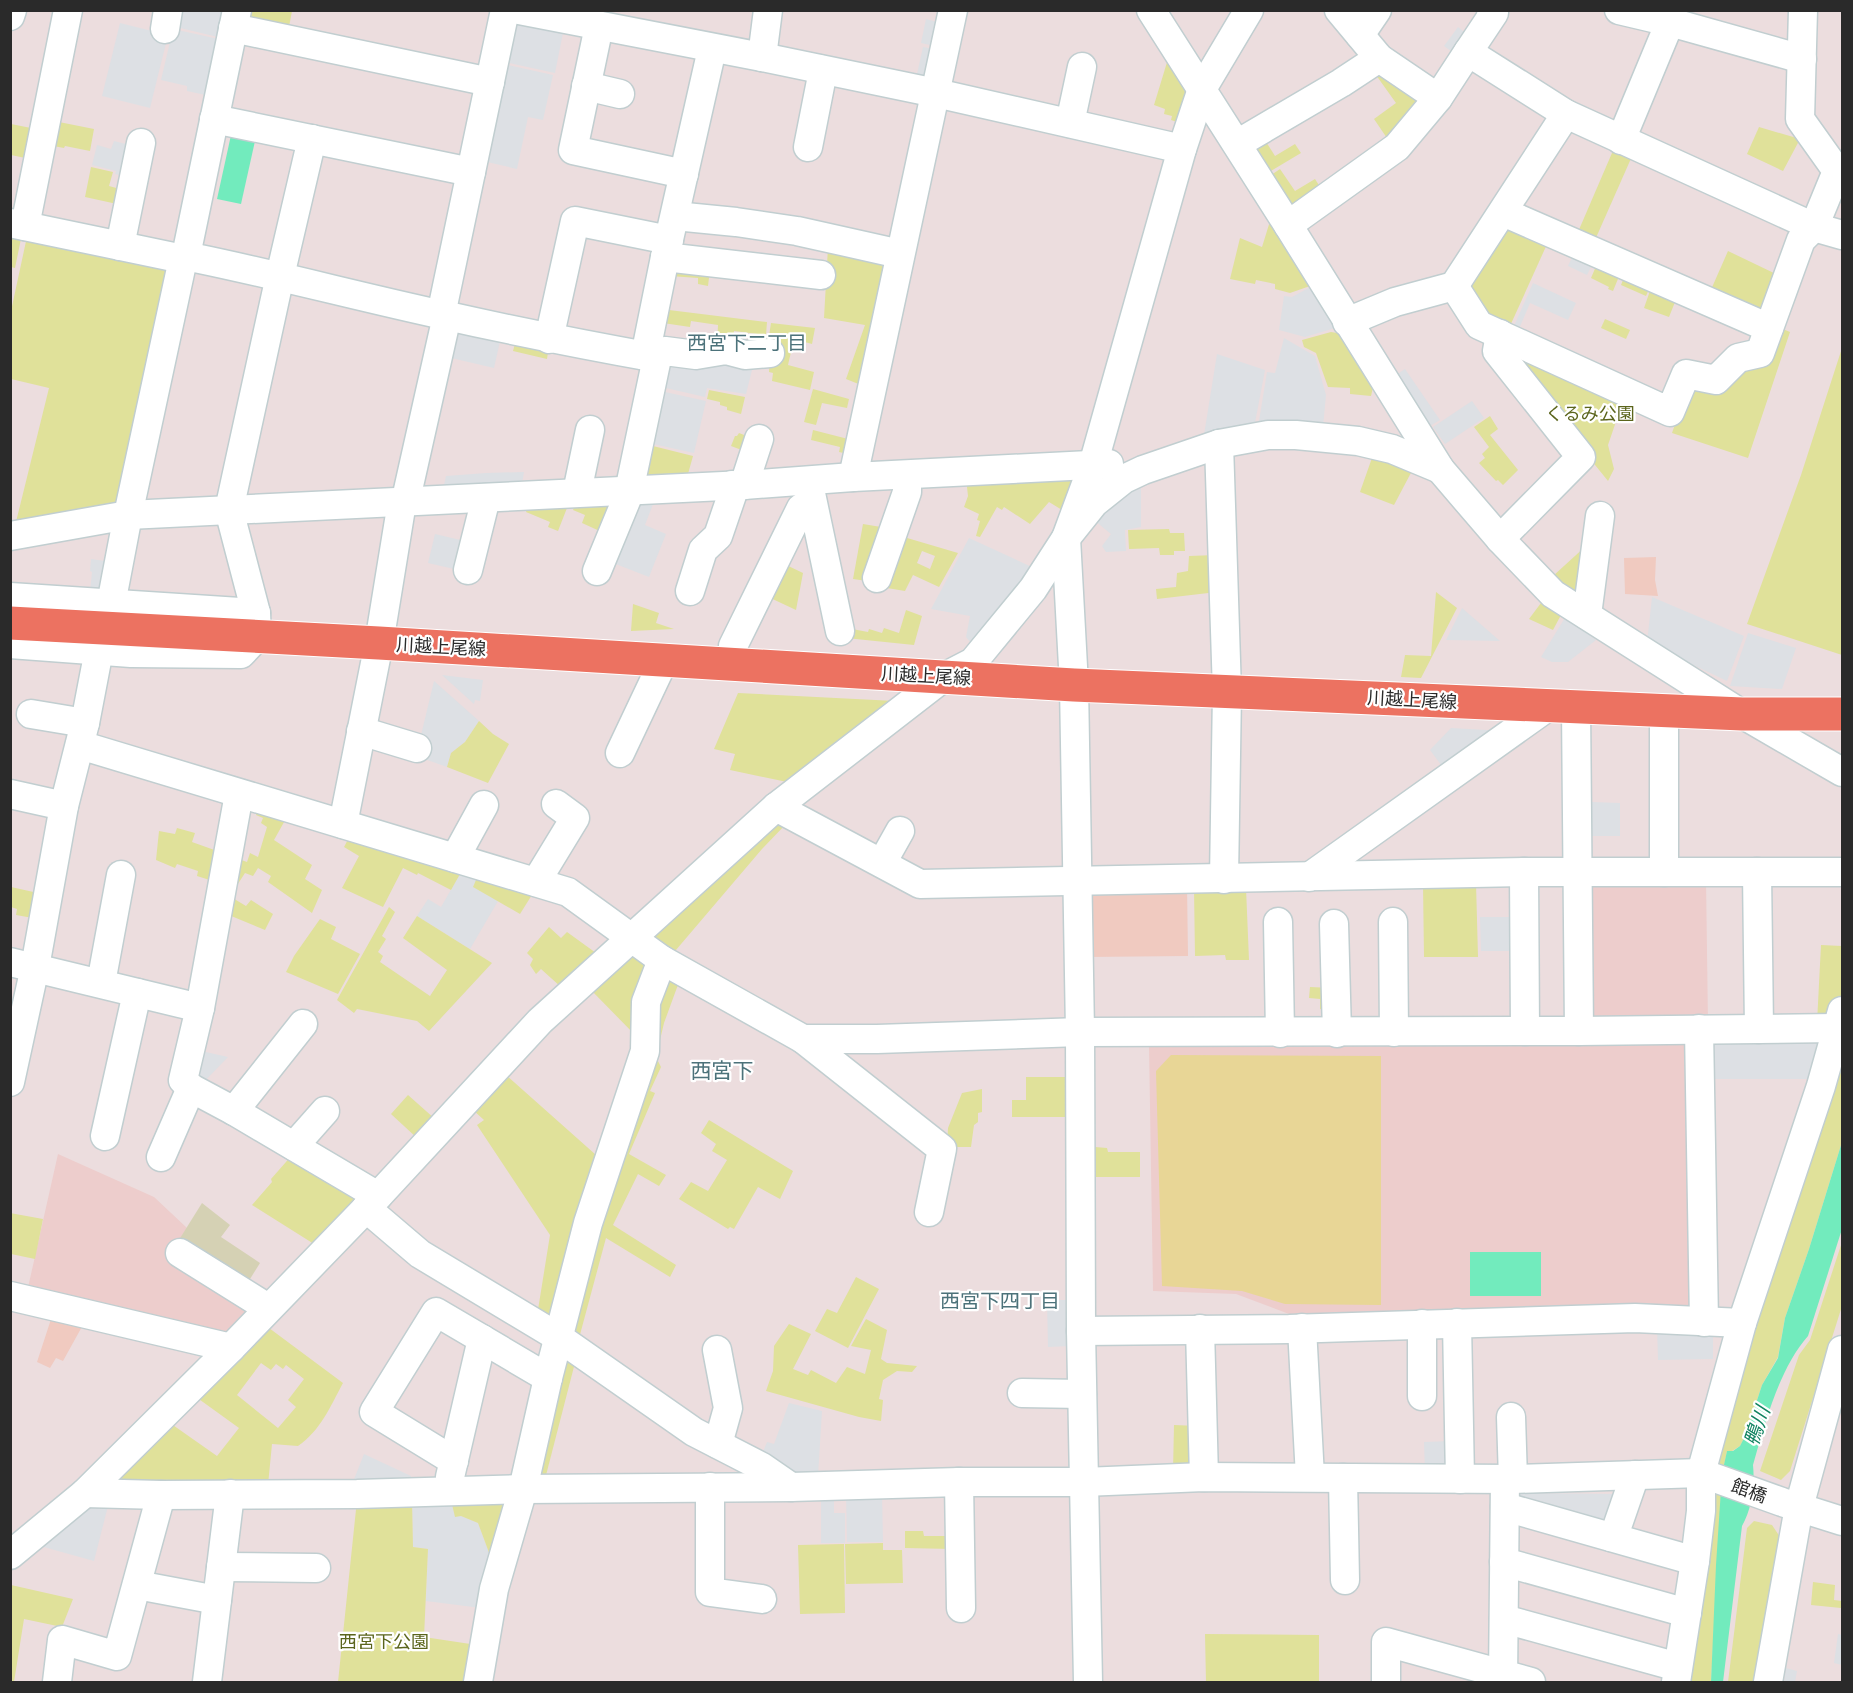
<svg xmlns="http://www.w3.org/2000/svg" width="1853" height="1693" viewBox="0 0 1853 1693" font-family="'Space Grotesk','Noto Sans JP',sans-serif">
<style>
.industrial{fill:#dde0e4}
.education{fill:#edcdcc}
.green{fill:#e0e19a;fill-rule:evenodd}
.sand{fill:#f0cac0}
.cemetery{fill:#d5d1b4}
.pitch{fill:#e8d696}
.water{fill:#72ebbd}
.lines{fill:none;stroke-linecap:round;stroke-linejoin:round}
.minor-casing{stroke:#c1ced0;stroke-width:31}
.major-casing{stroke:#fff;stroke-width:35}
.minor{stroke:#fff;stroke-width:28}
.major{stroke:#ec7261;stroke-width:33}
.labels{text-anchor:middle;stroke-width:4.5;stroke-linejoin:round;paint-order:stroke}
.park-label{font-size:18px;fill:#5b651c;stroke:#fff}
.street-label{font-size:18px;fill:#2a2a2a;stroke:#fff}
.neighbourhood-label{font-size:20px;fill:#4c727a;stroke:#fff}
.water-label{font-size:20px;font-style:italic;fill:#118360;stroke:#fff}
.quarter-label{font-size:21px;fill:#4c727a;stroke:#fff}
</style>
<rect width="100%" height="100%" fill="#ecddde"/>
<g class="industrial">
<polygon points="175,11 229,11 222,38 172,26"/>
<polygon points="514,17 564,28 555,73 505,62"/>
<polygon points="926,19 944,24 939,47 921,43"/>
<polygon points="120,23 168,35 150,108 102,96"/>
<polygon points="1458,27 1469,36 1455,54 1444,46"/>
<polygon points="173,29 223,40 210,96 187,91 187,86 161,80"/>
<polygon points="923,47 939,50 931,86 915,83"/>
<polygon points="504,64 553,75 543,120 528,117 517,169 483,161"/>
<polygon points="114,141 134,146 126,177 115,174 116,171 92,165 97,145 111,149"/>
<polygon points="1575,251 1594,261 1587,275 1568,266"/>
<polygon points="1533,283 1576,303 1568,320 1530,303 1519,329 1514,326"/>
<polygon points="1314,285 1335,328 1305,337 1279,330 1284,296 1292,297"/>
<polygon points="454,326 501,337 494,368 447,357"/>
<polygon points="1284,338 1315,356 1326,395 1323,427 1258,427 1267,372 1275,373"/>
<polygon points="1217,354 1265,370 1254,428 1203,441"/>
<polygon points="662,361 754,362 746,394 707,388 705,397 657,386"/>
<polygon points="1405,369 1440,420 1430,426 1396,375"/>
<polygon points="656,390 706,401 694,453 644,442"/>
<polygon points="1472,401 1484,418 1445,444 1433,427"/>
<polygon points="524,472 521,489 442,494 446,476 486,473"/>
<polygon points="1141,484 1141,527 1125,530 1126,551 1106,552 1102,546 1111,534 1094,520"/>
<polygon points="633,497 655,499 645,525 666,534 649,577 608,561"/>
<polygon points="435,534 469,542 463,571 428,563"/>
<polygon points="969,538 1034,568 971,643 966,637 970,616 931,609"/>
<polygon points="91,559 112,562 107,588 90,592 92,572 90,571"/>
<polygon points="1652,597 1744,636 1727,681 1647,643"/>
<polygon points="1462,608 1500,641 1446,640"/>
<polygon points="1566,616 1596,640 1568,662 1552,662 1541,657"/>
<polygon points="1748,633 1796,648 1782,689 1730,686"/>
<polygon points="442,675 483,680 480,701 475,700 474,704"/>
<polygon points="434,681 479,721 465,742 451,753 447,767 416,756"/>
<polygon points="1451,728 1505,731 1447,773 1430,750"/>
<polygon points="1592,802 1620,803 1620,836 1592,836"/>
<polygon points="464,867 479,873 474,887 498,901 470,949 417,916 428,899 441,907"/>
<polygon points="1480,917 1516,917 1516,951 1481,951"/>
<polygon points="1830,1034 1815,1079 1713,1079 1713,1039"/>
<polygon points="197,1050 228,1057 200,1086 191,1081"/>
<polygon points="1047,1300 1070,1300 1071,1346 1048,1347"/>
<polygon points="1713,1327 1713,1359 1658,1360 1657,1328"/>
<polygon points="789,1403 822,1411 818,1476 789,1478 760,1459 767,1442 774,1444"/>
<polygon points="1451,1441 1452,1471 1425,1472 1424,1442"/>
<polygon points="364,1454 411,1476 411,1488 351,1487"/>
<polygon points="846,1493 882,1493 883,1542 847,1542"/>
<polygon points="1513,1493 1618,1494 1612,1525 1513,1505"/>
<polygon points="821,1494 834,1494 834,1513 845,1513 845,1543 821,1543"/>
<polygon points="450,1496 461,1516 478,1523 494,1566 481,1608 426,1601 428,1549 413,1547 412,1499"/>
<polygon points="88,1503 108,1506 94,1561 40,1546"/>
<polygon points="1838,1634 1842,1635 1842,1665 1834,1663"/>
<polygon points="1786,1668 1797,1671 1795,1682 1784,1682"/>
</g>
<g class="education">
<polygon points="1706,879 1708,1023 1597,1023 1591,1015 1592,887 1599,880"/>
<polygon points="1681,1040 1692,1053 1695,1303 1685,1312 1289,1314 1236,1294 1153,1291 1149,1045"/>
<polygon points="58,1154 154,1197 187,1228 177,1243 250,1310 229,1332 218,1335 27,1292"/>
</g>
<g class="green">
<polygon points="249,11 292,11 288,32 252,25"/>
<polygon points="1168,59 1192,96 1183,124 1171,120 1172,116 1164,114 1165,109 1154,105"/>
<polygon points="1377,66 1423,100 1389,141 1374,119 1396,103 1376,75"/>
<polygon points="54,121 94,129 90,151 65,146 64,148 48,145"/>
<polygon points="11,124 36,129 30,159 11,155"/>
<polygon points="1759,127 1800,139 1783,171 1747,154"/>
<polygon points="1263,137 1275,156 1295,144 1301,153 1266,174 1251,144"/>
<polygon points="1615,146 1633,154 1595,240 1578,232"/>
<polygon points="91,167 113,172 109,186 120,189 117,204 85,197"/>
<polygon points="1280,169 1295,191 1315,179 1322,190 1293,210 1268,177"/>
<polygon points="1271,218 1310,286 1290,293 1275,289 1275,284 1256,280 1255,284 1230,279 1240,238 1262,247"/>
<polygon points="1502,227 1548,242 1510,326 1479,311 1463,288"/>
<polygon points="11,231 22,234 15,268 11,267"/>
<polygon points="28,232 168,260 123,509 14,530 49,388 11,379 11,311"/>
<polygon points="828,247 888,254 866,387 846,379 865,325 824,318"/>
<polygon points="1728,251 1778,275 1764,309 1756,313 1710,292"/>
<polygon points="1597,264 1620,274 1613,291 1608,289 1609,287 1591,278"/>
<polygon points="671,265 710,269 708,286 698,284 698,278 670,276"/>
<polygon points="1625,275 1650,287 1646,296 1621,285"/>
<polygon points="1651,288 1677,297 1669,317 1644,308"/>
<polygon points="669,310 767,322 766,335 734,331 732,347 717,346 718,325 691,321 690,327 663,323"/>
<polygon points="1605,319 1630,330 1626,339 1601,328"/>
<polygon points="771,323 815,328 812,344 794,339 788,365 814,372 810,390 772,381 773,373 769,372 770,358 767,349"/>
<polygon points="1778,327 1790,332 1748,458 1672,433 1688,387"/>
<polygon points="1331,332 1343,334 1374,383 1371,396 1350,394 1350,388 1328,387 1316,353 1304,347 1302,340"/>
<polygon points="516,340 549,346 547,359 513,351"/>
<polygon points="1842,348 1842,655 1747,624 1801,475"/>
<polygon points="1520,351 1623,401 1608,445 1614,469 1608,481 1511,361"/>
<polygon points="813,389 849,399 847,408 822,403 816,425 804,422"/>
<polygon points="709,390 745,397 741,414 727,410 727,407 720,405 720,402 707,399"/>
<polygon points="1490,416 1498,429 1490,435 1518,470 1503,485 1498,480 1496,481 1479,463 1485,458 1482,454 1489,447 1474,427"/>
<polygon points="813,430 852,440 848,454 839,452 840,447 811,440"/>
<polygon points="739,433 752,438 747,452 731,446 735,436 737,436"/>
<polygon points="649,445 693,456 686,481 638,482"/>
<polygon points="1373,455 1413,469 1394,505 1360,492"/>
<polygon points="1083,474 1067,513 1049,502 1030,524 1004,507 1002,510 997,507 980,537 976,536 980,521 977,520 979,514 964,507 968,496 966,478"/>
<polygon points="530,501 571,502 571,508 567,508 558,531 548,527 550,522 526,512"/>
<polygon points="577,501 610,501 604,515 611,519 604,533 582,523 585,515 573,510"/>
<polygon points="863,524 887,528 867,581 853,579"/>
<polygon points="1169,529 1170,533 1184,533 1185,551 1174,551 1174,555 1160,555 1159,548 1129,549 1128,530"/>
<path d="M897,535L958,553L939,587L913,575L905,591L881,587ZM922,551L935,556L930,569L917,563Z"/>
<polygon points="1587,545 1580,597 1553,576"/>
<polygon points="1216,555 1217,592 1157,599 1156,589 1176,587 1177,573 1188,571 1189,556"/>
<polygon points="780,562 803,573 796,610 764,595"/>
<polygon points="1436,592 1457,608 1421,678 1401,677 1405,655 1431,656"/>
<polygon points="1544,599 1562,613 1553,630 1529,619"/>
<polygon points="633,604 659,613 656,623 674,629 631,631"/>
<polygon points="906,610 922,616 914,645 846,638 847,628 868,632 869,629 882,633 884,628 899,633"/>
<polygon points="738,693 895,701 792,783 730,770 735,754 714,749"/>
<polygon points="479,721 493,734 509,744 488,783 447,767 451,753 465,742"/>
<polygon points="260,804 288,815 274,840 312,865 305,879 322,890 312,913 268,882 271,876 258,868 253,876 245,873 232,893 236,858 247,862 250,853 258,857 267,827 261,823 263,818 256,815"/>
<polygon points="781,816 788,822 762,849 670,957 648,937"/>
<polygon points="177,828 195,833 192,842 220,852 216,882 197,876 198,871 177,864 175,868 156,860 159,831 175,834"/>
<polygon points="352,832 464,867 451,890 418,873 417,875 403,868 383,907 342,888 359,856 344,847"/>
<polygon points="479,873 535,890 520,914 473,887"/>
<polygon points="1476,883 1478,957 1424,957 1423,884"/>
<polygon points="11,887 38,893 33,918 16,915 17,909 11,907"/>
<polygon points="1246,888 1249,960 1226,960 1225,955 1195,956 1194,889"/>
<polygon points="226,894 246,906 251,900 273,914 265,930 224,913"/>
<polygon points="389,907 395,912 382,936 386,939 378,952 383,956 380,962 430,996 447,970 403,938 417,916 492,963 429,1031 417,1021 357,1009 354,1013 337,1000"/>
<polygon points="320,919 336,927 331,939 360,954 338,994 286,972 294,956"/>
<polygon points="549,927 561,938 567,932 596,953 561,987 541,969 536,974 530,965 533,959 527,953"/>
<polygon points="1821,945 1842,946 1842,997 1834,1023 1817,1023"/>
<polygon points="634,948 656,963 638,1038 591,990"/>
<polygon points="663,975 679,982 664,1023 656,1057 661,1067 650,1091 655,1093 629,1154 666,1175 659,1186 638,1174 613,1225 676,1265 670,1277 606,1238 578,1342 563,1335"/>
<polygon points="1310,987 1332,988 1330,1010 1320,1009 1320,999 1309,998"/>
<polygon points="1842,1040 1842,1142 1809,1249 1785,1318 1778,1357 1762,1385 1746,1434 1740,1446 1732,1451 1727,1451 1724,1466 1712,1463"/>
<polygon points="506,1075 596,1155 553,1326 537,1316 550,1235 477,1125 484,1120 473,1110"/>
<polygon points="1026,1077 1067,1077 1068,1117 1012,1117 1012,1100 1026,1100"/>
<polygon points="982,1089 982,1112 978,1113 978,1122 974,1125 971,1147 947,1147 948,1128 962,1093"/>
<polygon points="408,1095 435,1119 417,1138 391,1114"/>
<polygon points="709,1120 793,1171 780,1199 758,1187 734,1229 730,1227 728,1229 679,1199 691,1182 708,1191 727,1160 712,1151 716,1144 701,1133"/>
<polygon points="1095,1147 1107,1148 1108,1152 1140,1152 1140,1177 1095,1177"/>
<polygon points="293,1154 365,1195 314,1244 252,1205 272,1182 271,1179"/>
<polygon points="10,1213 43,1219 35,1259 11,1254"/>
<polygon points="1842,1242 1842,1306 1790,1471 1781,1480 1760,1471 1799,1355 1810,1340"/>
<polygon points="856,1277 879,1289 848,1348 815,1331 827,1309 837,1313"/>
<polygon points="866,1319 887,1330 881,1359 887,1363 917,1366 912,1372 897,1371 883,1380 879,1399 883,1400 881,1421 859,1417 766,1391 773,1371 774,1346 789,1324 811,1334 793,1369 808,1375 811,1370 836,1383 847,1367 865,1374 871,1350 851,1346"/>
<path d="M269,1328L343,1383C330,1407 321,1430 298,1446L272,1444L268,1485L121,1488L115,1478L170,1423L217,1456L239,1428L196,1397ZM261,1363L271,1370L276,1364L283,1369L286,1365L304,1379L288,1400L296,1407L278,1428L237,1395Z"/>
<polygon points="560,1348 577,1355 544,1483 529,1482"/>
<polygon points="1174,1425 1198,1426 1196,1472 1173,1471"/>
<polygon points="1709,1491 1721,1495 1711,1682 1684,1682"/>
<polygon points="450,1496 515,1499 494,1566 478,1523 461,1516 455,1517"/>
<polygon points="412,1499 413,1547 428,1549 424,1637 477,1645 469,1682 338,1682 357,1500"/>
<polygon points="1754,1521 1772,1525 1780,1537 1754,1682 1728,1682 1747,1528"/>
<polygon points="905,1531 923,1531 924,1536 952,1536 952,1549 905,1548"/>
<polygon points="883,1543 883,1550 902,1550 903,1583 846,1584 845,1544"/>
<polygon points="844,1544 845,1613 800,1614 798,1545"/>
<polygon points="1813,1582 1835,1585 1834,1600 1842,1601 1841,1608 1811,1605"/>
<polygon points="11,1585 73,1599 62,1627 24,1619 14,1682 11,1682"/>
<polygon points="1205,1634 1319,1635 1319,1682 1206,1682"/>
</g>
<g class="sand">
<polygon points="1656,557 1655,580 1658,596 1625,594 1624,558"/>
<polygon points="1187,886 1188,956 1087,957 1086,887"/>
<polygon points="53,1313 84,1323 63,1361 56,1358 50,1368 37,1362"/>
</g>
<polygon class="cemetery" points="202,1203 230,1225 221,1237 260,1263 245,1287 177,1243"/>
<polygon class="pitch" points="1171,1055 1381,1056 1381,1305 1285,1304 1242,1291 1162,1286 1156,1071"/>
<g class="water">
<polygon points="231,135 255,141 241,204 217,199"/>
<path d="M1842,1142V1229L1808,1336C1779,1369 1765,1423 1753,1465C1755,1484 1752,1509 1742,1526L1723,1682H1711L1716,1565L1722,1474L1727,1451H1733L1740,1446L1746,1434L1762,1385L1778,1358L1785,1318L1809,1249Z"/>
<rect x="1470" y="1252" width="71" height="44"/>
</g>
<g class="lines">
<defs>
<g id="minor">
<path d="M237,10L188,246L190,252L195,258C278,275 360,297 443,315C514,331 585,345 657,358L628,496L597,571"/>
<polyline points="519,10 762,57 936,93 1182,149"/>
<polyline points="1151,10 1288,225 1440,469 1500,539 1553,594 1742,714 1842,772"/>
<polyline points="1339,10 1379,58 1438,98"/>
<polyline points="1619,10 1670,22 1802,59"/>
<polyline points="10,16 12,10"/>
<polyline points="599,26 573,150 684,174"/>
<polyline points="233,28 490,82"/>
<polyline points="165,29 168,10"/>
<polyline points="1360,35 1377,10"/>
<polyline points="1468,52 1494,13 1491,10"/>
<polyline points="762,57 768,10"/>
<polyline points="586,86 620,94"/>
<polyline points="214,119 471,172"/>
<polyline points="1070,123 1082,67"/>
<polyline points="1621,140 1670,22"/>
<polyline points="1237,144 1341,83 1379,58"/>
<polyline points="808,147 821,81 819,69"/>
<polyline points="1503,212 1769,328"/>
<polyline points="675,216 736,222 797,231 900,254"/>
<polyline points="10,223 183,259"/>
<polyline points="1288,225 1397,147 1438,98 1468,52 1566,114 1814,227 1842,235"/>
<polyline points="25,226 68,10"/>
<polyline points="120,246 141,143"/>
<polyline points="665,257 821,275"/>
<polyline points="1454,286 1479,325 1670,412 1686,374 1716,380 1738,358 1760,353 1801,240 1814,227 1837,171 1800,119 1803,10"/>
<polyline points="441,315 505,10"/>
<polyline points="1347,322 1395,302 1454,286 1566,114"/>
<polyline points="549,339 575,221 669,240"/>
<polyline points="645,356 665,257 712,49"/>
<polyline points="657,358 665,351 696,355 726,350 745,355 770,353"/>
<polyline points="1219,444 1227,692 1224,879"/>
<polyline points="853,477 953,10"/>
<polyline points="809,484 840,631"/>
<polyline points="744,485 759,439"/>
<polyline points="577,492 590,430"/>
<polyline points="408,501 408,490 447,316"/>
<polyline points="10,536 128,515 744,485 853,477 1109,464"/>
<polyline points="1500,539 1581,457 1497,351 1500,334"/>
<polyline points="468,570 486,498"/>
<polyline points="877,578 907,492 907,475"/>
<polyline points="690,591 703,550 718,536 732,495 732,485"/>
<polyline points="10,597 256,613"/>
<polyline points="111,604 128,515 183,259 190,252"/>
<polyline points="1587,615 1600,516"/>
<polyline points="10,644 131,653 241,654 257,637 256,613 229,510 280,276 312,139"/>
<polyline points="733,646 801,508 812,501"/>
<polyline points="1576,707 1579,1031"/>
<polyline points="31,714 85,723"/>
<polyline points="361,731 417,748"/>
<polyline points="80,745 568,892 662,960 803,1039 877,1039 1080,1032 1579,1031 1837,1028"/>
<polyline points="620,753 664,660"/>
<polyline points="10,794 64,806"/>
<polyline points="239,794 200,1008 183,1080 191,1088 234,1111 378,1196"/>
<polyline points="776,807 920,884 1524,872 1842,872"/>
<polyline points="343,824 379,643 402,502"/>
<polyline points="455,858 484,805"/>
<polyline points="882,863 900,831"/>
<polyline points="1524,872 1525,1031"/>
<polyline points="1664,872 1664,711"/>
<polyline points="1757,872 1759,1029"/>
<polyline points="1309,877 1549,706"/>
<polyline points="536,882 575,818 556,804"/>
<polyline points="1278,922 1280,1033"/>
<polyline points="1393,922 1394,1032"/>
<polyline points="1334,924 1337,1033"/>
<polyline points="10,962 200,1008"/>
<polyline points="101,983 121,875"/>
<polyline points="1699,1029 1704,1322"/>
<polyline points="803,1039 942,1149 929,1212"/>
<polyline points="10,1082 35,967 64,806 85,723 99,650"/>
<polyline points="234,1111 303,1024"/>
<polyline points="105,1136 137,993"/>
<polyline points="294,1146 325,1111"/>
<polyline points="161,1157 191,1088"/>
<polyline points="366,1208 420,1254 558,1337 694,1432 762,1467 791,1487"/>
<polyline points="180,1253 268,1308"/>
<polyline points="10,1296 231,1348"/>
<polyline points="1457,1323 1460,1479"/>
<polyline points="1302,1328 1310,1477"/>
<polyline points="1200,1329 1204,1477"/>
<polyline points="1081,1331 1289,1329 1635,1318 1742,1323 1821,1086 1842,1011"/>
<polyline points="717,1350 728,1408 718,1444"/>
<polyline points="1022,1393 1082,1394"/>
<polyline points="1422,1396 1422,1324"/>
<polyline points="1511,1417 1513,1479"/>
<polyline points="454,1461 374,1412 436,1312 548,1378"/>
<polyline points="450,1477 482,1339"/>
<polyline points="1343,1478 1345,1580"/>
<polyline points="959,1482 961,1608"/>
<polyline points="710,1487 710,1592 762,1599"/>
<polyline points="85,1493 161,1495 357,1494 523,1489 791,1487 959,1482 1084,1482 1204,1477 1513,1479 1701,1473 1782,1502 1842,1521"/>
<polyline points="1505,1507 1695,1561"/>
<polyline points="1611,1537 1616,1530 1635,1475"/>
<polyline points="10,1555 85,1493 231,1348 378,1196 540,1021 776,807 944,677 973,662 1033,589 1066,538 1094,503 1124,479 1143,470 1219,444 1268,435 1296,435 1358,441 1392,449 1440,469"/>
<polyline points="1504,1562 1687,1613"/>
<polyline points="221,1567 316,1568"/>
<polyline points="137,1585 217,1600"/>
<polyline points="1504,1619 1678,1667"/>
<polyline points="57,1682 62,1640 117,1656 161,1495"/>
<polyline points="207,1682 230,1494"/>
<polyline points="478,1682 494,1589 523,1489 548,1378 588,1223 645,1051 646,1002 662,960"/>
<polyline points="1088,1682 1081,1331 1080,1032 1074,685 1066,538 1093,465 1182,149 1202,89 1249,10"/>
<polyline points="1386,1682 1386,1642 1531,1682"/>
<polyline points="1503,1682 1505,1479"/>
<polyline points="1676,1682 1695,1561 1701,1511 1701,1473 1742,1323"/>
<polyline points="1768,1682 1799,1507 1842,1350"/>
</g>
<polyline id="major" points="10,623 379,643 1074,685 1742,714 1842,714"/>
</defs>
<use href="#minor" class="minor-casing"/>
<use href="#major" class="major-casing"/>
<use href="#minor" class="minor"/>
<use href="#major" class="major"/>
</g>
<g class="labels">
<g class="park-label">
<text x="1590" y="420">くるみ公園</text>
<text x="384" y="1648">西宮下公園</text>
</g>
<g class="street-label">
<text transform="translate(441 647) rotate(3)" y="6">川越上尾線</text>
<text transform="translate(926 676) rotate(3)" y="6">川越上尾線</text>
<text transform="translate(1412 700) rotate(3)" y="6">川越上尾線</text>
<text transform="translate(1749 1491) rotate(20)" y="6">館橋</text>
</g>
<g class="neighbourhood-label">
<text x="747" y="350">西宮下二丁目</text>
<text x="1000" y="1308">西宮下四丁目</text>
</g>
<g class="water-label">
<text transform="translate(1757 1426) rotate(-71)" y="7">鴨川</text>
</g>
<g class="quarter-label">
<text x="722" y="1078">西宮下</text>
</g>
</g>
<rect width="1853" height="1693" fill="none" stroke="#2a2a2a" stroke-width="24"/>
</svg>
